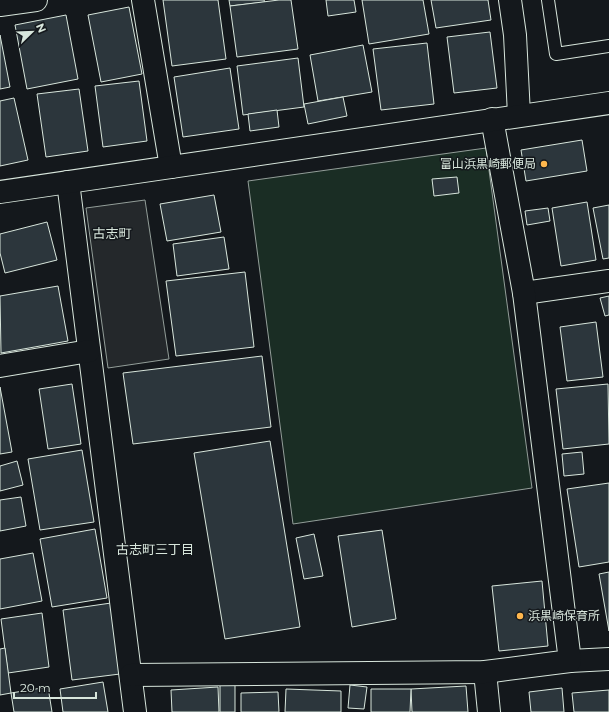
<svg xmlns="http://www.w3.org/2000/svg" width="609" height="712" viewBox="0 0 609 712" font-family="Montserrat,'Noto Sans JP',sans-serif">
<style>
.green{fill:#1a2d24;stroke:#939e99}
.parking{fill:#24282b;stroke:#939e99}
.building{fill:#2c363c;stroke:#d8e6dc}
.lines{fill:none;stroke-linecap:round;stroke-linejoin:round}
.service-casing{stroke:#d8e6dc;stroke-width:14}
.minor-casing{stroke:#d8e6dc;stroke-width:24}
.tertiary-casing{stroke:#d8e6dc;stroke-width:24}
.service{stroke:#14181c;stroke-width:12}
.minor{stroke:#14181c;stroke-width:22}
.tertiary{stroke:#14181c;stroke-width:22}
.poi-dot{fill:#ffb74d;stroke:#14181c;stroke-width:1.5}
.labels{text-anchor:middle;stroke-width:3;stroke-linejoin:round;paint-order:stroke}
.poi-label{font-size:12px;fill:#d8e6dc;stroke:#14181c;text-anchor:end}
.neighbourhood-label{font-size:13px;fill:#d8e6dc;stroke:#14181c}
</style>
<rect width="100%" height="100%" fill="#14181c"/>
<polygon class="green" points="486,148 532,488 293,524 248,181"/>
<polygon class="parking" points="145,200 169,359 108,368 86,208"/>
<g class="building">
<polygon points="163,0 218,0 226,59 172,66"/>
<polygon points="229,0 264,0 265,2 230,6"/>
<polygon points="279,0 291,0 298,49 237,57 230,6"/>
<polygon points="326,0 354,0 356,12 328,16"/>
<polygon points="362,0 423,0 429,34 369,44"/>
<polygon points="431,0 488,0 491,20 436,28"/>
<polygon points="129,7 142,74 101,82 88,15"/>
<polygon points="66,15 78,79 27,89 15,25"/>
<polygon points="490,32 497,88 454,93 447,37"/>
<polygon points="0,35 10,87 0,89"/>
<polygon points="427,43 434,104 381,110 373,49"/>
<polygon points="363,45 372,92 318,101 310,55"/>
<polygon points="298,58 304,107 243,115 237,66"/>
<polygon points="230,68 239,129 183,137 174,77"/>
<polygon points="139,81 147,141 103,147 95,86"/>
<polygon points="79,89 88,151 46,157 37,94"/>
<polygon points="343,97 347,116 308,124 304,104"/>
<polygon points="14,98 28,160 0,166 0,101"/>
<polygon points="277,110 279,127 250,131 248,114"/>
<polygon points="582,140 587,171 526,181 521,150"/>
<polygon points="457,177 459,193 434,196 432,179"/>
<polygon points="214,195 221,232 167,241 160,204"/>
<polygon points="587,202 596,260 561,266 552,208"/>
<polygon points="609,205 609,258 603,259 593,208"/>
<polygon points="548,208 550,221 527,225 525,211"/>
<polygon points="47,222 57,260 5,273 0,253 0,234"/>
<polygon points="224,237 229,269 177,276 173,244"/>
<polygon points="245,272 254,347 176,356 166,281"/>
<polygon points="58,286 68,341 1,353 0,296"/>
<polygon points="609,296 609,315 605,316 600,298"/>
<polygon points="596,322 603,377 567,381 560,327"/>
<polygon points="262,356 271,427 133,444 123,373"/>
<polygon points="72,384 81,444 48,449 39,389"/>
<polygon points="608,384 609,444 563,449 556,389"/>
<polygon points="0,387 12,452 0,454"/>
<polygon points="270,441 300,627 225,639 194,453"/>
<polygon points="82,450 94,522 40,530 28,459"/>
<polygon points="582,452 584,474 564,476 562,454"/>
<polygon points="17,461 23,485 0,491 0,466"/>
<polygon points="609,483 609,562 579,567 567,489"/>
<polygon points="21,497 26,526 0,531 0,500"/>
<polygon points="95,529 107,598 52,607 40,539"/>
<polygon points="382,530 396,619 352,627 338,536"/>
<polygon points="314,534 323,576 304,579 296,538"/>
<polygon points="33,553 42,601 0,609 0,559"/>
<polygon points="609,572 609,631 599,574"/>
<polygon points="542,581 548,646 499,651 492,586"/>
<polygon points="111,603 120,674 72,680 63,610"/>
<polygon points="42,613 49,667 8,673 1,619"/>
<polygon points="5,648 11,693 0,695 0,649"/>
<polygon points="103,682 108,712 63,712 60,689"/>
<polygon points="220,684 235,685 235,712 220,712"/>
<polygon points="350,685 367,687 364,709 348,708"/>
<polygon points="466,686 468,712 412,712 411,689"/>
<polygon points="48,687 52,712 14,712 11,693"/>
<polygon points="218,687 219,712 172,712 171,690"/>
<polygon points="562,688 564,712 531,712 529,692"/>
<polygon points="286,689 341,691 341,712 285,712"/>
<polygon points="371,689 411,689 410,712 371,712"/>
<polygon points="609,690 609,712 574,712 572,693"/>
<polygon points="278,692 279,712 241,712 241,693"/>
</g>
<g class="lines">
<defs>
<polyline id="service" points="548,0 556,54 609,46"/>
<g id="minor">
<polyline points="143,0 171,167"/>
<polyline points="510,0 515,35 519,115"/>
<polyline points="0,5 36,0"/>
<polyline points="68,182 135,712"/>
<polyline points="524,293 609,281"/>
<polyline points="0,366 89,351"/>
<polyline points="570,661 609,659"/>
<polyline points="485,672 489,712"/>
<polyline points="131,675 485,672 570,661 524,293 492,119"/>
</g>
<polyline id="tertiary" points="0,192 609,103"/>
</defs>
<use href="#service" class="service-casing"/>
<use href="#minor" class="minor-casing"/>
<use href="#tertiary" class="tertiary-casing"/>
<use href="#service" class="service"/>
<use href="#minor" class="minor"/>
<use href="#tertiary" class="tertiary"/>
</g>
<g class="poi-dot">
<circle cx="544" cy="164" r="4"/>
<circle cx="520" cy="616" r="4"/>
</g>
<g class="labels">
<g class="poi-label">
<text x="536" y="168">富山浜黒崎郵便局</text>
<text x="528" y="620" text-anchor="start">浜黒崎保育所</text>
</g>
<g class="neighbourhood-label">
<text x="112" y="238">古志町</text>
<text x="155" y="554">古志町三丁目</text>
</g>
</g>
<g transform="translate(32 32) rotate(67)" stroke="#14181c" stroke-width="3" paint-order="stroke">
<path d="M0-3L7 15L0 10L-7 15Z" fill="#d8e6dc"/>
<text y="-6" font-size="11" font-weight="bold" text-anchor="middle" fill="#d8e6dc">N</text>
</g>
<path d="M14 692v6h82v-6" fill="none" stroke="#d8e6dc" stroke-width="2"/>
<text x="20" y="692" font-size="12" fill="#d8e6dc" stroke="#14181c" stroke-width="3" paint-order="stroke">20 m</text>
</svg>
